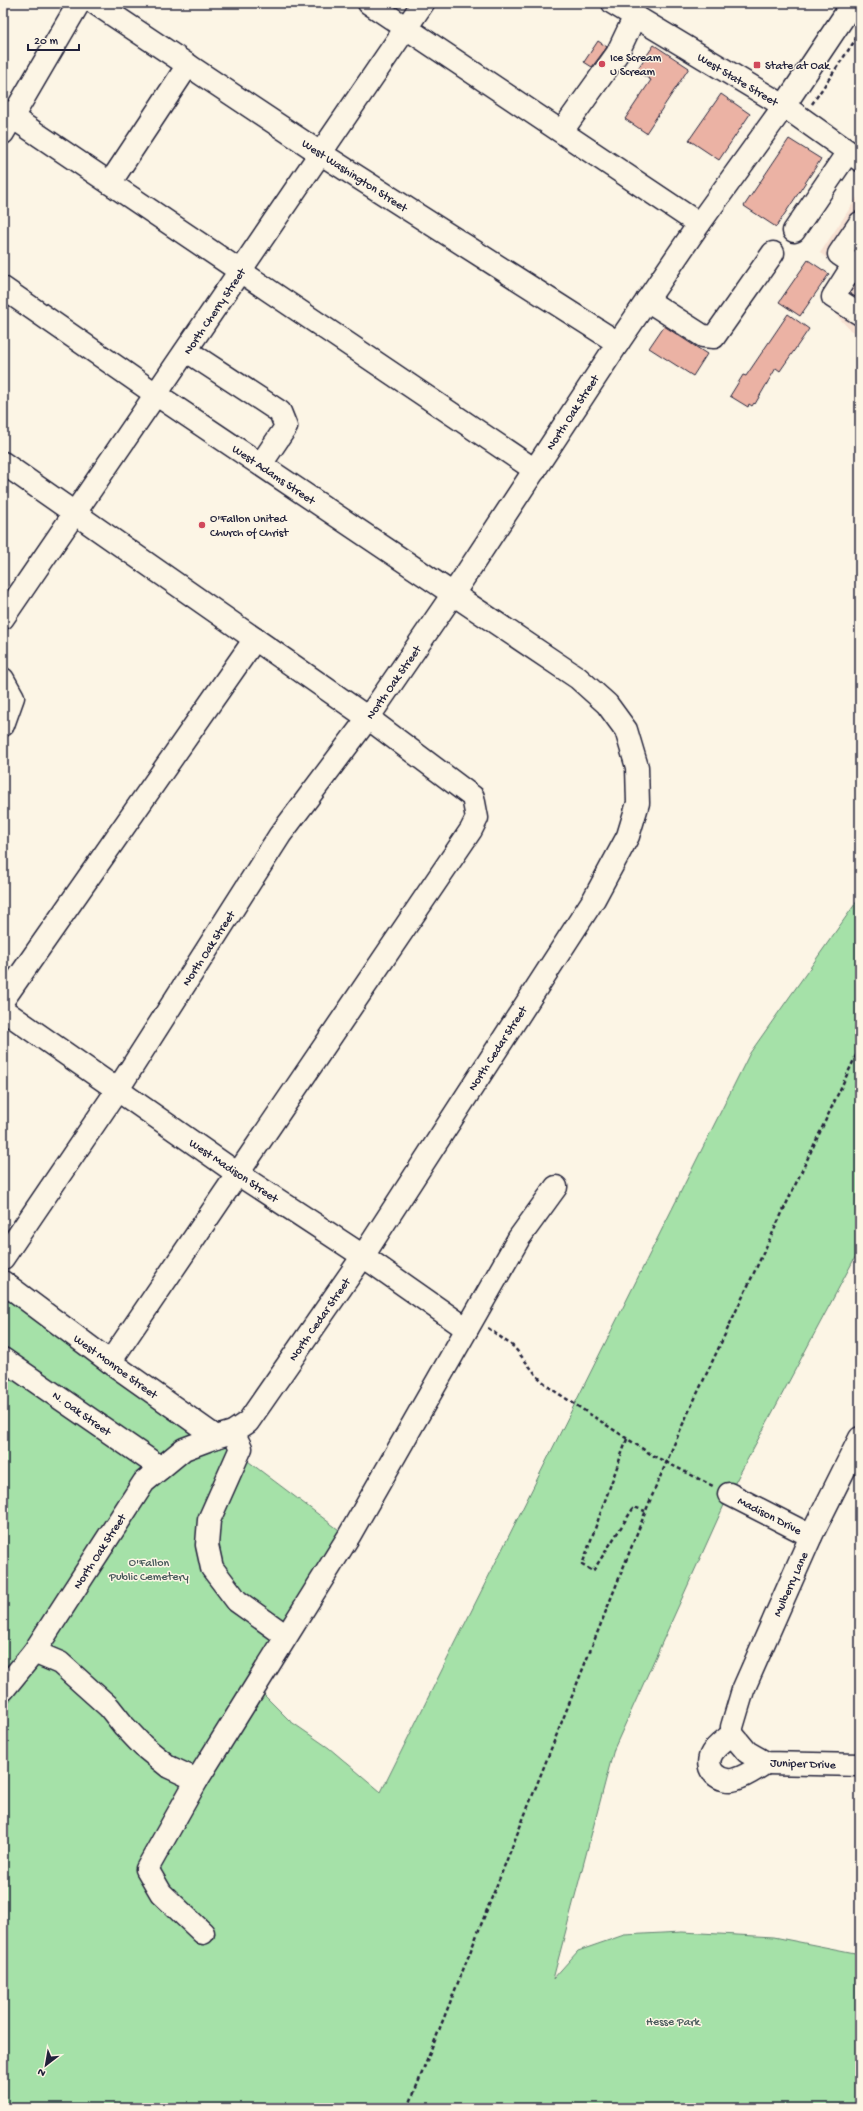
<svg xmlns="http://www.w3.org/2000/svg" width="863" height="2111" viewBox="0 0 863 2111" font-family="'Gochi Hand',sans-serif">
<style>
.built{fill:#f7e1d2}
.green{fill:#a5e1a8;stroke:#648272}
.building{fill:#ebb2a4;stroke:#22223b}
.lines{fill:none;stroke-linecap:round;stroke-linejoin:round}
.minor-casing{stroke:#22223b;stroke-width:25}
.major-casing{stroke:#22223b;stroke-width:25}
.path{stroke:#22223b;stroke-width:2.5;stroke-dasharray:4 3;stroke-linecap:butt}
.minor{stroke:#fcf5e5;stroke-width:22}
.major{stroke:#fcf5e5;stroke-width:22}
.path-bridge{stroke:#22223b;stroke-width:2.5;stroke-dasharray:4 3;stroke-linecap:butt}
.poi-dot{fill:#d1495b;stroke:#fcf5e5;stroke-width:1.5}
.labels{text-anchor:middle;stroke-width:3;stroke-linejoin:round;paint-order:stroke}
.poi-label{font-size:12px;fill:#22223b;stroke:#fcf5e5;text-anchor:start}
.street-label{font-size:12px;fill:#22223b;stroke:#fcf5e5}
.park-label{font-size:12px;fill:#495b5c;stroke:#fcf5e5}
</style>
<rect width="100%" height="100%" fill="#fcf5e5"/>
<filter id="ink" filterUnits="userSpaceOnUse"><feTurbulence type="fractalNoise" baseFrequency=".025" numOctaves="2"/><feDisplacementMap in="SourceGraphic" scale="8" xChannelSelector="R" yChannelSelector="G"/><feConvolveMatrix kernelMatrix="1 2 1 2 8 2 1 2 1" color-interpolation-filters="sRGB"/></filter>
<g filter="url(#ink)">
<polygon class="built" points="860,193 860,336 850,330 829,307 822,291 839,266 820,253"/>
<polygon class="green" points="860,897 860,1248 729,1494 614,1749 553,1979 578,1951 624,1935 682,1932 774,1937 860,1954 860,2108 3,2108 3,1290 216,1437 343,1533 250,1681 290,1721 329,1748 381,1792 750,1053"/>
<g class="building">
<polygon points="598,41 607,47 592,67 584,62"/>
<polygon points="654,45 689,68 646,133 625,119 651,80 636,71"/>
<polygon points="721,94 750,114 719,160 689,140"/>
<polygon points="789,139 821,159 776,227 744,206"/>
<polygon points="808,260 829,274 800,316 779,302"/>
<polygon points="788,314 809,329 780,371 776,368 755,404 754,403 752,406 749,404 748,407 730,396 743,375 746,376"/>
<polygon points="664,326 707,354 693,376 649,348"/>
</g>
<g class="lines">
<defs>
<g id="minor">
<polyline points="95,3 320,153 618,343"/>
<polyline points="369,3 699,224"/>
<polyline points="3,111 535,470"/>
<polyline points="562,131 617,54 635,16"/>
<polyline points="110,183 188,65"/>
<polyline points="860,223 839,254 854,264 833,297 860,314"/>
<polyline points="794,231 848,152"/>
<polyline points="3,288 157,395 578,678 607,704 626,730 637,767 638,803 628,836 594,899 363,1256 248,1422 233,1432 216,1437 110,1362 3,1282"/>
<polyline points="647,300 703,336 714,337 773,253"/>
<polyline points="187,351 280,412 286,427 261,464"/>
<polyline points="3,463 368,718 473,797 477,818 471,830 110,1362"/>
<polyline points="3,618 423,3"/>
<polyline points="3,679 13,697 3,725"/>
<polyline points="3,1000 255,639"/>
<polyline points="3,1010 238,1174 363,1256 467,1329"/>
<polyline points="3,1258 118,1089 280,835 368,718 453,594 618,343 699,224 784,106 853,3"/>
<polyline points="3,1359 161,1468"/>
<polyline points="233,1432 241,1448 209,1520 207,1545 212,1568 237,1601 286,1636"/>
<polyline points="860,1438 811,1536 743,1690 732,1727 732,1734 747,1752 766,1763 860,1765"/>
<polyline points="729,1494 811,1536"/>
<polyline points="34,1652 60,1663 109,1707 124,1726 143,1746 169,1767 197,1780"/>
<polyline points="3,1690 34,1652 144,1482 184,1449 216,1437"/>
<path d="M732,1734C725,1740 716,1746 712,1753C702,1770 721,1784 736,1779C747,1776 757,1768 766,1763"/>
<polyline points="203,1933 161,1893 147,1869 197,1780 349,1536 519,1238 556,1187"/>
</g>
<g id="major">
<polyline points="613,3 784,106 860,160"/>
<polyline points="3,133 79,3"/>
</g>
</defs>
<use href="#minor" class="minor-casing"/>
<use href="#major" class="major-casing"/>
<g class="path">
<polyline points="812,104 860,33"/>
<polyline points="488,1328 514,1347 538,1377 550,1388 652,1455 713,1486"/>
<polyline points="682,1426 860,1047"/>
<polyline points="627,1439 582,1565 593,1571 634,1507 645,1511"/>
<polyline points="408,2108 649,1503"/>
</g>
<use href="#minor" class="minor"/>
<use href="#major" class="major"/>
<polyline class="path-bridge" points="649,1503 682,1426"/>
</g>
</g>
<g class="poi-dot">
<circle cx="602" cy="64" r="4"/>
<rect x="753" y="61" width="8" height="8" rx="2"/>
<circle cx="202" cy="525" r="4"/>
</g>
<g class="labels">
<g class="poi-label">
<text x="610" y="61">Ice Scream<tspan x="610" dy="14">U Scream</tspan></text>
<text x="765" y="69">State at Oak</text>
<text x="210" y="522">O'Fallon United<tspan x="210" dy="14">Church of Christ</tspan></text>
</g>
<g class="street-label">
<text transform="translate(738 79) rotate(31)" y="4">West State Street</text>
<text transform="translate(355 175) rotate(33)" y="4">West Washington Street</text>
<text transform="translate(214 311) rotate(-56)" y="4">North Cherry Street</text>
<text transform="translate(572 412) rotate(-57)" y="4">North Oak Street</text>
<text transform="translate(274 474) rotate(34)" y="4">West Adams Street</text>
<text transform="translate(393 682) rotate(-55)" y="4">North Oak Street</text>
<text transform="translate(208 948) rotate(-57)" y="4">North Oak Street</text>
<text transform="translate(497 1048) rotate(-57)" y="4">North Cedar Street</text>
<text transform="translate(234 1170) rotate(34)" y="4">West Madison Street</text>
<text transform="translate(319 1319) rotate(-55)" y="4">North Cedar Street</text>
<text transform="translate(116 1366) rotate(36)" y="4">West Monroe Street</text>
<text transform="translate(82 1413) rotate(35)" y="4">N. Oak Street</text>
<text transform="translate(770 1515) rotate(27)" y="4">Madison Drive</text>
<text transform="translate(99 1551) rotate(-57)" y="4">North Oak Street</text>
<text transform="translate(790 1584) rotate(-66)" y="4">Mulberry Lane</text>
<text transform="translate(803 1763) rotate(2)" y="4">Juniper Drive</text>
</g>
<g class="park-label">
<text x="149" y="1566">O'Fallon<tspan x="149" dy="14">Public Cemetery</tspan></text>
<text x="673" y="2025">Hesse Park</text>
</g>
</g>
<rect width="863" height="2111" fill="none" stroke="#fcf5e5" stroke-width="16"/>
<rect x="8" y="8" width="847" height="2095" fill="none" stroke="#22223b" stroke-width="1.5" filter="url(#ink)"/>
<g transform="translate(46 2065) rotate(211)" stroke="#fcf5e5" stroke-width="3" paint-order="stroke">
<path d="M0-3L7 15L0 10L-7 15Z" fill="#22223b"/>
<text y="-6" font-size="11" font-weight="bold" text-anchor="middle" fill="#22223b">N</text>
</g>
<path d="M28 44v6h51v-6" fill="none" stroke="#22223b" stroke-width="2"/>
<text x="34" y="44" font-size="12" fill="#22223b" stroke="#fcf5e5" stroke-width="3" paint-order="stroke">20 m</text>
</svg>
